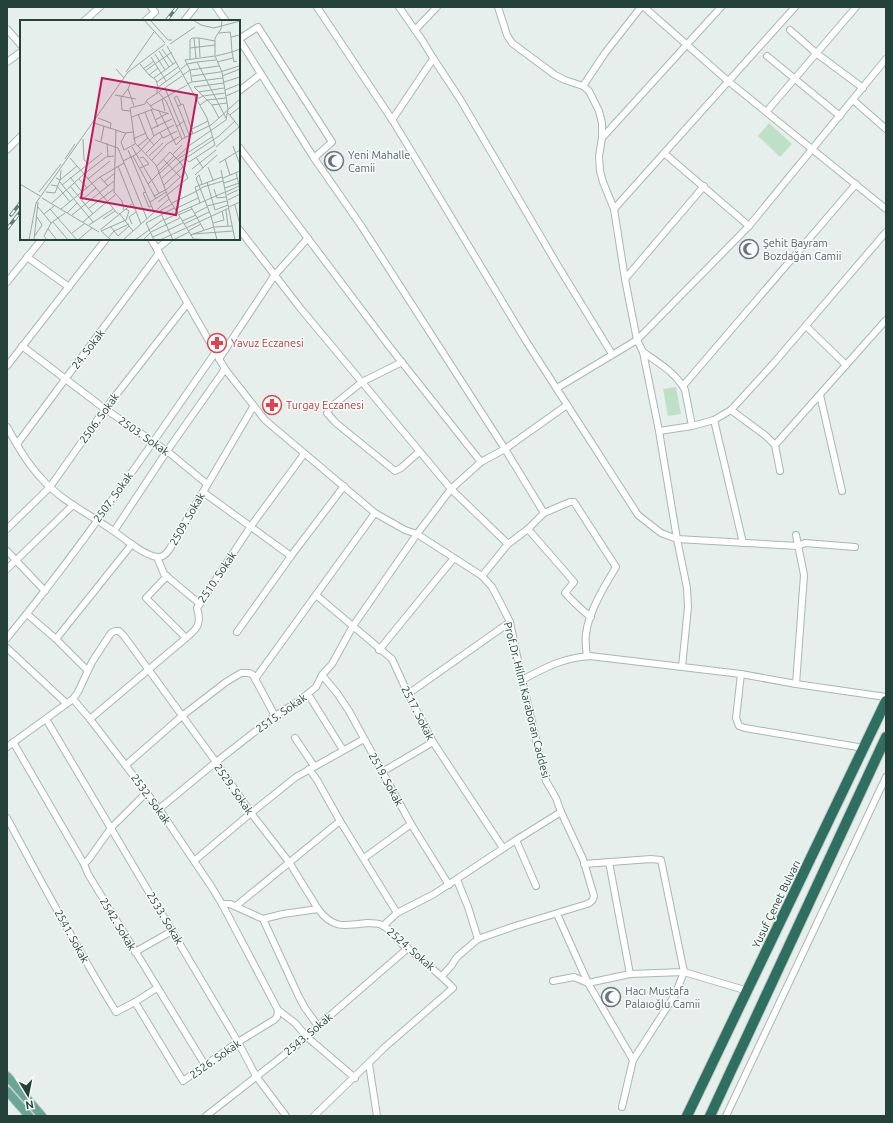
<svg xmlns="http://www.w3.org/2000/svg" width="893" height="1123" viewBox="0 0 893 1123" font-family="Ubuntu,sans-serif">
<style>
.green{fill:#bfe0c8}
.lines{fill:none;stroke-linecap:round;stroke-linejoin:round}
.minor-casing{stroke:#a8b8b2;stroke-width:8}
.major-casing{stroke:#c2cac8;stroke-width:10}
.highway-casing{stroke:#c2cac8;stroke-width:12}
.minor{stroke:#fff;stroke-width:6}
.major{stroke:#6aa596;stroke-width:8}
.highway{stroke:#2f6f62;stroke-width:10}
.rail-casing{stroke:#5f7d75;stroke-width:3.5}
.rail{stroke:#f7fbf9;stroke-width:2;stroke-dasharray:6;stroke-linecap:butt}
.labels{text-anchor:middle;stroke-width:3;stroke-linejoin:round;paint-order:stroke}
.worship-label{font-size:11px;fill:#5b616d;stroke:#f7fbf9;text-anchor:start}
.health-label{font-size:11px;fill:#be3a42;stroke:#f7fbf9;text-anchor:start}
.street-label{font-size:11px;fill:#24423a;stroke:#f7fbf9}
.inset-road{fill:none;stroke:#98aaa4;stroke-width:1}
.view{fill:#c2185b;fill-opacity:0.15;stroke:#c2185b;stroke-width:2}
.inset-edge{fill:none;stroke:#24423a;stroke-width:2}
</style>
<rect width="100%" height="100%" fill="#e6efeb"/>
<g class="green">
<polygon points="769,123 792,144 780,157 758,136"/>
<polygon points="676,387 681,414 668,416 663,389"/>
</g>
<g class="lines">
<defs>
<g id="minor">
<polyline points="216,7 226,21"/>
<polyline points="317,7 393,121 526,341 638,515 661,533 677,539 798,546 805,543 855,547"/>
<polyline points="399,7 422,40 433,58 460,99 558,266 612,354"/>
<polyline points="498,7 507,35 512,43 555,75 565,80 583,86 589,91 599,111 602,123 602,138 599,156 600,171 603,182 614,209 625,279 637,340 643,352 659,431 677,539 687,588 688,607 682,667"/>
<polyline points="644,7 728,81 886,209"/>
<polyline points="84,21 100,7"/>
<polyline points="145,21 155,12 151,7"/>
<polyline points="184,21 195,7"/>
<polyline points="7,29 21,45"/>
<polyline points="415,30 437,7"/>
<polyline points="790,30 816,53 863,88"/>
<polyline points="239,39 314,158 362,227 505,449 544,513"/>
<polyline points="239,39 258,27 332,142 314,158"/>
<polyline points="767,56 840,116"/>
<polyline points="7,62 21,52"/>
<polyline points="583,86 605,53 641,7"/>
<polyline points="239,91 261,74"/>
<polyline points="853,100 886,129"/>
<polyline points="767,111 856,7"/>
<polyline points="392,120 433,59"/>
<polyline points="602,138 721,7"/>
<polyline points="239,147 389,346 481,462"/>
<polyline points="7,150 21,136"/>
<polyline points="664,153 749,226"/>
<polyline points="614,209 795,7"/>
<polyline points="239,229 301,309 451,489 508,544"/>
<path d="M151,239L225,369L265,420L375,513L405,530L417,534L482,576L492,587L503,608L510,622L522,680L546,781L556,798L561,812L583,859L594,896C593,900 592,902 587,904L515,926L478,939L457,957L451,966L442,976"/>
<polyline points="157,249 169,239"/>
<polyline points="27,257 69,287"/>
<polyline points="625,279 704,186"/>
<polyline points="7,282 42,239"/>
<polyline points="806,326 846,365"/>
<polyline points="22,346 105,409 167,451 207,484"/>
<path d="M643,352C659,363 676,373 685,390L692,426"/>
<polyline points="219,359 274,276 308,238"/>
<polyline points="402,362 362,382 331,407 327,413 336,423 395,471 401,468 419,452"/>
<polyline points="7,366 106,239"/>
<polyline points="683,386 856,184"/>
<polyline points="557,388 637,340 749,226 886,59"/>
<polyline points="820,395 842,491"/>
<polyline points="731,410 766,436 775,445 780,471"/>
<polyline points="714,420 743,543"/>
<path d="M7,427C17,445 27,463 41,478C60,500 89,514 112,530C124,538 143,555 157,557C162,558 166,554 169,550L253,407"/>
<polyline points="659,431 692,426 714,420 731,410 773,364 886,232"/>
<polyline points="17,444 159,253"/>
<polyline points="775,445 886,320"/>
<polyline points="203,492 291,556"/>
<polyline points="7,529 50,487 105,409 187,304"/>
<path d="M528,529L574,582L565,593C573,601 581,610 591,617"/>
<polyline points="114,531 167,451 225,369"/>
<polyline points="7,551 45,591"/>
<polyline points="157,557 164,574 200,604"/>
<polyline points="7,569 73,505"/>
<polyline points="167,576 146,598 186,638"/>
<path d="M482,576L508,544L528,529L544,513L570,502H574L616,567C605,585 588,613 586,634C585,641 586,649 587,656"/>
<polyline points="316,595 392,659 408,694 433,742 503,848"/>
<polyline points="27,614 56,639 87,670"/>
<polyline points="237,632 291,556 344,486"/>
<path d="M7,638C82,547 148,449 215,353"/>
<polyline points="56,639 132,544"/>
<polyline points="7,648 66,703"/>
<polyline points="379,650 454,558"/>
<polyline points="741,674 736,718 739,726 745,728 864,748"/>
<polyline points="322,675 337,693 349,711 411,824 449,885"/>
<polyline points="255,679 375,513"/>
<path d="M522,680C546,667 563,658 590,656L741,674L796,684L886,697"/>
<polyline points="796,684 804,575 796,535"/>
<polyline points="308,694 343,750"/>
<polyline points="408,694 510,622"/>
<polyline points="73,699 90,719 159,809 211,886 222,904 278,1010 295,1023 307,1037 355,1078"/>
<polyline points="46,719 238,1042 256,1076 286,1116"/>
<path d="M90,719L186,638C197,629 202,624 197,608L251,526L304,454"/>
<polyline points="295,738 314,766"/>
<polyline points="13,742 84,864"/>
<polyline points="7,747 73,699 78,692 92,662 111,633 115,631 119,631 124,636 216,762 251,813 289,862 318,909"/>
<polyline points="126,765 182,716 226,682 241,673 249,673 253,675 275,716"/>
<polyline points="309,769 317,780 340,821 397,913"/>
<polyline points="382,772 433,742"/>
<polyline points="146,793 111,828 89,859 84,864 88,874 205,1065"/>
<polyline points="159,809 216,762 275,716 299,701 316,687 322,675 332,664 353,626 417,534 451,489 481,462 505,449 567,405"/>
<path d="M7,818C42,883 77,949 116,1012L135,1002L157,988"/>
<polyline points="516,840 536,886"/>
<polyline points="364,858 411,824"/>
<polyline points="194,861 251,813 296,777 364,739"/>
<polyline points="609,862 630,974"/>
<polyline points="584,864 651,859 661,860 684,972 675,995 633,1060"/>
<polyline points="457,880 468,907 478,939"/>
<path d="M222,904H230L263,919L283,914L318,909C333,929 344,926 367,923C372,923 377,923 382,925C390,929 396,938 402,944C420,958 438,972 453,988L385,1047L314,1116"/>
<polyline points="236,906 340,821"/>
<polyline points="557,914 588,983 633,1060 622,1107"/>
<polyline points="263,919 299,997 305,1008 318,1026"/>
<polyline points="383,926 397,913 434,894 516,840 561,812"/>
<polyline points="135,952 172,931"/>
<polyline points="553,981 574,977 588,983 630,974 684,972 748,991"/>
<polyline points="135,1002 183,1081 238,1042 274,1020 277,1017 278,1010"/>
<polyline points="369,1064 377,1116"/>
<polyline points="206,1116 307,1037 318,1026 408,948"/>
<polyline points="726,1116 886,777"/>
</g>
<g id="major">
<polyline points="7,1076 42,1116"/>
<polyline points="7,1091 29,1116"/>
</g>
<g id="highway">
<polyline points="687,1116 886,701"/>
<polyline points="710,1116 886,737"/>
</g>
</defs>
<use href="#minor" class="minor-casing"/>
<use href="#major" class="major-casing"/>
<use href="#highway" class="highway-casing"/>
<use href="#minor" class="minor"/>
<use href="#major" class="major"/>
<use href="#highway" class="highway"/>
<defs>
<g id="rail">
<polyline points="166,21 177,7"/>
<polyline points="11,215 21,202"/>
<polyline points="7,229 21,211"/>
</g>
</defs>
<use href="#rail" class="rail-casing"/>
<use href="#rail" class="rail"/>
</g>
<defs>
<symbol id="mosque-ring" viewBox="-11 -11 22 22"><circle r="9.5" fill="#f7fbf9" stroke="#6b7280" stroke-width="1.5"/><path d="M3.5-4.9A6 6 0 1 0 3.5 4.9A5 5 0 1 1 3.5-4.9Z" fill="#6b7280"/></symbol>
<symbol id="pharmacy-ring" viewBox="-11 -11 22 22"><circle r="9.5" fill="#f7fbf9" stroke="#e0444e" stroke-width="1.5"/><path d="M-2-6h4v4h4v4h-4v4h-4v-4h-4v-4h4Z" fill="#e0444e"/></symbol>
</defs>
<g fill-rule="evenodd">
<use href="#mosque-ring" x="323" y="150" width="22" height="22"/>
<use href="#mosque-ring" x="738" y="238" width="22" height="22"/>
<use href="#pharmacy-ring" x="206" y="332" width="22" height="22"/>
<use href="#pharmacy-ring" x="261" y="394" width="22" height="22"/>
<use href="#mosque-ring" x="600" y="986" width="22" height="22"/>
</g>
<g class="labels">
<g class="worship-label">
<text x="348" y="159">Yeni Mahalle<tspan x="348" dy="13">Camii</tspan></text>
<text x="763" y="247">Şehit Bayram<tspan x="763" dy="13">Bozdağan Camii</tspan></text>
<text x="625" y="995">Hacı Mustafa<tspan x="625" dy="13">Palaıoğlu Camii</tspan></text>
</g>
<g class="health-label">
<text x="231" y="347">Yavuz Eczanesi</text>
<text x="286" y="409">Turgay Eczanesi</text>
</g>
<g class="street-label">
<text transform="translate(88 349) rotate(-53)" y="4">24. Sokak</text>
<text transform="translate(99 418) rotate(-54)" y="4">2506. Sokak</text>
<text transform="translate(144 436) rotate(35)" y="4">2503. Sokak</text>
<text transform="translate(113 497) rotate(-54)" y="4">2507. Sokak</text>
<text transform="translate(187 519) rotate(-60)" y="4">2509. Sokak</text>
<text transform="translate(217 577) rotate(-56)" y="4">2510. Sokak</text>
<text transform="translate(527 700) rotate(76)" y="4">Prof.Dr. Hilmi Karaboran Caddesi</text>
<text transform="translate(281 713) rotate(-35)" y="4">2515. Sokak</text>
<text transform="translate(418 713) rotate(63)" y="4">2517. Sokak</text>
<text transform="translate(386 779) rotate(61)" y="4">2519. Sokak</text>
<text transform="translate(234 789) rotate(55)" y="4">2529. Sokak</text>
<text transform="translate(151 799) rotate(54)" y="4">2532. Sokak</text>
<text transform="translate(776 904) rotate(-64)" y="4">Yusuf Çenet Bulvarı</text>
<text transform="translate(165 918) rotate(59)" y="4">2533. Sokak</text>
<text transform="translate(118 924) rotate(59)" y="4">2542. Sokak</text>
<text transform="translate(72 936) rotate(61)" y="4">2541. Sokak</text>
<text transform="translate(411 949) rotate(41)" y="4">2524. Sokak</text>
<text transform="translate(308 1034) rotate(-40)" y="4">2543. Sokak</text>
<text transform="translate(215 1059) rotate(-35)" y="4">2526. Sokak</text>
</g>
</g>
<g transform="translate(20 20)">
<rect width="220" height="220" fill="#e6efeb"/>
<path class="inset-road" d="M124,0L145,23M130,0L148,20H152M173,0L181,5L194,8L220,1M199,13L210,12L211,17L220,15M211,17L212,32L220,29M174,18L176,38M179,18L195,21M150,24L175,7M147,26L187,98L195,125M170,28L195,25M142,29L153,44M139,31L149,47M135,34L145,50M196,36L212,32L214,42L217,41M131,37L146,61M170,39V20L172,18H179L180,37M196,40L177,42L206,98M197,42L213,38M120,44L129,55L138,48M96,49L104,58M123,49L134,41M161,49L167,44L177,42M125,51L152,32M106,52L134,12M129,55L136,60L138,67M163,55L170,50L165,40L195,36M162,56L127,80L125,84L110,88L115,123L136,145L149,179L174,220M172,56L200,52L219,46M202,56L220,49M134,58L156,42M137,62L158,47M172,62L203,58M204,62L220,57M204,63L174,67L192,85L199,98L220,79M110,64L108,69L114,86M167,64L172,62L170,50L199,46M145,68L165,117M108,69L101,78L102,90L110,91M205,70L220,64M179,72L204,68M139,73L146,81L162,119M137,74V68L160,51M95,75L116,79M206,76L220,70M154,77L164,101L156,107M155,77L157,76L161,85M142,79L145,91M177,79L183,76L205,73M127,82L133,89L149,94M180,85L187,80L206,78M192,85L207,83M130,86L167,65M158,86L163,84L173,114M131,89L138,107M139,91L156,125L162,119L191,105L199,98M125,92L134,116M208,93L220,108M118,94L127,117L134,125M210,95L220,87M112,97L133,89M78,98L91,103L90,109M135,100L148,93M164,101L169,115M74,103L105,113L113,112M131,109L152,99M172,109L188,101M96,110L94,172L102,181L104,190M106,113L101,122L104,130L115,124M140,113L143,118L157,111M63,119L64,140L68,143M113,119L126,113M75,120L98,128L127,199M81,121L84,106M87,123L88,136M118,126L128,118M213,126L220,145M112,127L139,173M196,127L219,107M108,130L134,192M126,133L142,117M153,134L162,125M113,136L136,179M129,136L143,123M176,137L183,148M50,138L64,154L86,137L94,136M165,138L169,142L195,125M45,139L55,124M143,139L160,157M158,139L192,117M205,139L210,155M132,140L147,124L160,116M103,141L117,134L135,115L154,105M199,143L220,130M98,146L121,204M137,146L150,132L161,143L168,158L138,182M188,147L193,160M120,148L129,144L123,137L120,138M172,149L196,130M201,150L215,220M139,151L154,136M140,153L170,125L206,100L208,89L202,52L195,36V18L201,9L202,0M216,153L220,169M175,155L197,135M50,157L62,172M80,157L88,166M36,158L40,160L41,150M142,158L160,142L199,116L215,101M203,158L220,151M59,159L67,168M68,159L90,141M39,161L73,202M84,162L95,153M187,162L195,190L208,185M204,163L218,158M0,164L20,176M128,164L140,152M182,164L179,155L176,158L191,196L197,220M31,165L37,166L50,182M42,165L82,133M144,165L163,147M50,166L73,194M205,168L219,163M194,169L197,178L206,177M146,170L165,153M19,172L41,144M26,172L35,173L40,160L57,146M126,172L123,173L129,187L131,186M175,172L183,167L203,161M206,172L219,166M207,175L220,169M134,176L145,170M22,178L79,212M62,180L76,168M208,180L220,174M130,182L146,172M32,183L64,154L98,194M152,183L175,172M180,183L175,167L202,157M152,184L140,191L153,220L169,212M215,185L220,205M187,186L207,181M18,187L31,203M171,187L184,210M209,187L220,182M69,188L94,169M30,189L57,220M41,189L80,157L104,143M155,189L178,178M206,190L208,206M47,193L57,183M99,193L113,211M157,193L205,172M175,193L187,187M24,194L34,186M52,195L94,161M158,195L172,189M83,199L95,191M144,200L157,194M162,201L176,195M33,202L48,220M63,202L95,175M193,203L204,200L202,191M112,204L109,197L116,192M164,204L189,192M69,205L93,189M91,207L98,216L109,206M28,209L37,220M80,210L112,184M81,211L106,200L109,191L106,189M81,211L91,220M168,211L181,204M52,213L64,204M173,214L213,211M170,215L194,207L212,206M14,217L22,205L17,197M89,217L94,211L109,204M133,217L163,203M174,219L193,220M9,220L16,183L108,52L145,24M14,220L18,182M27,220L24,216L31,203L45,193M58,220L72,208M103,220L149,179M115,220L144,199M123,220L131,212L160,198M134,220L126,203L154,188M140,220L209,188"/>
<path class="view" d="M82,58L177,75L156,195L61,178Z"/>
<rect width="220" height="220" class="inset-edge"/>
</g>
<rect width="893" height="1123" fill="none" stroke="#24423a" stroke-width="16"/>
<g transform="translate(28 1095) rotate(170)" stroke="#f7fbf9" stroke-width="3" paint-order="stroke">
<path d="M0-3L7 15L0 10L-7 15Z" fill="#24423a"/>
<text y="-6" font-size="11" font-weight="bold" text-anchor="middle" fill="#24423a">N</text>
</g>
</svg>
